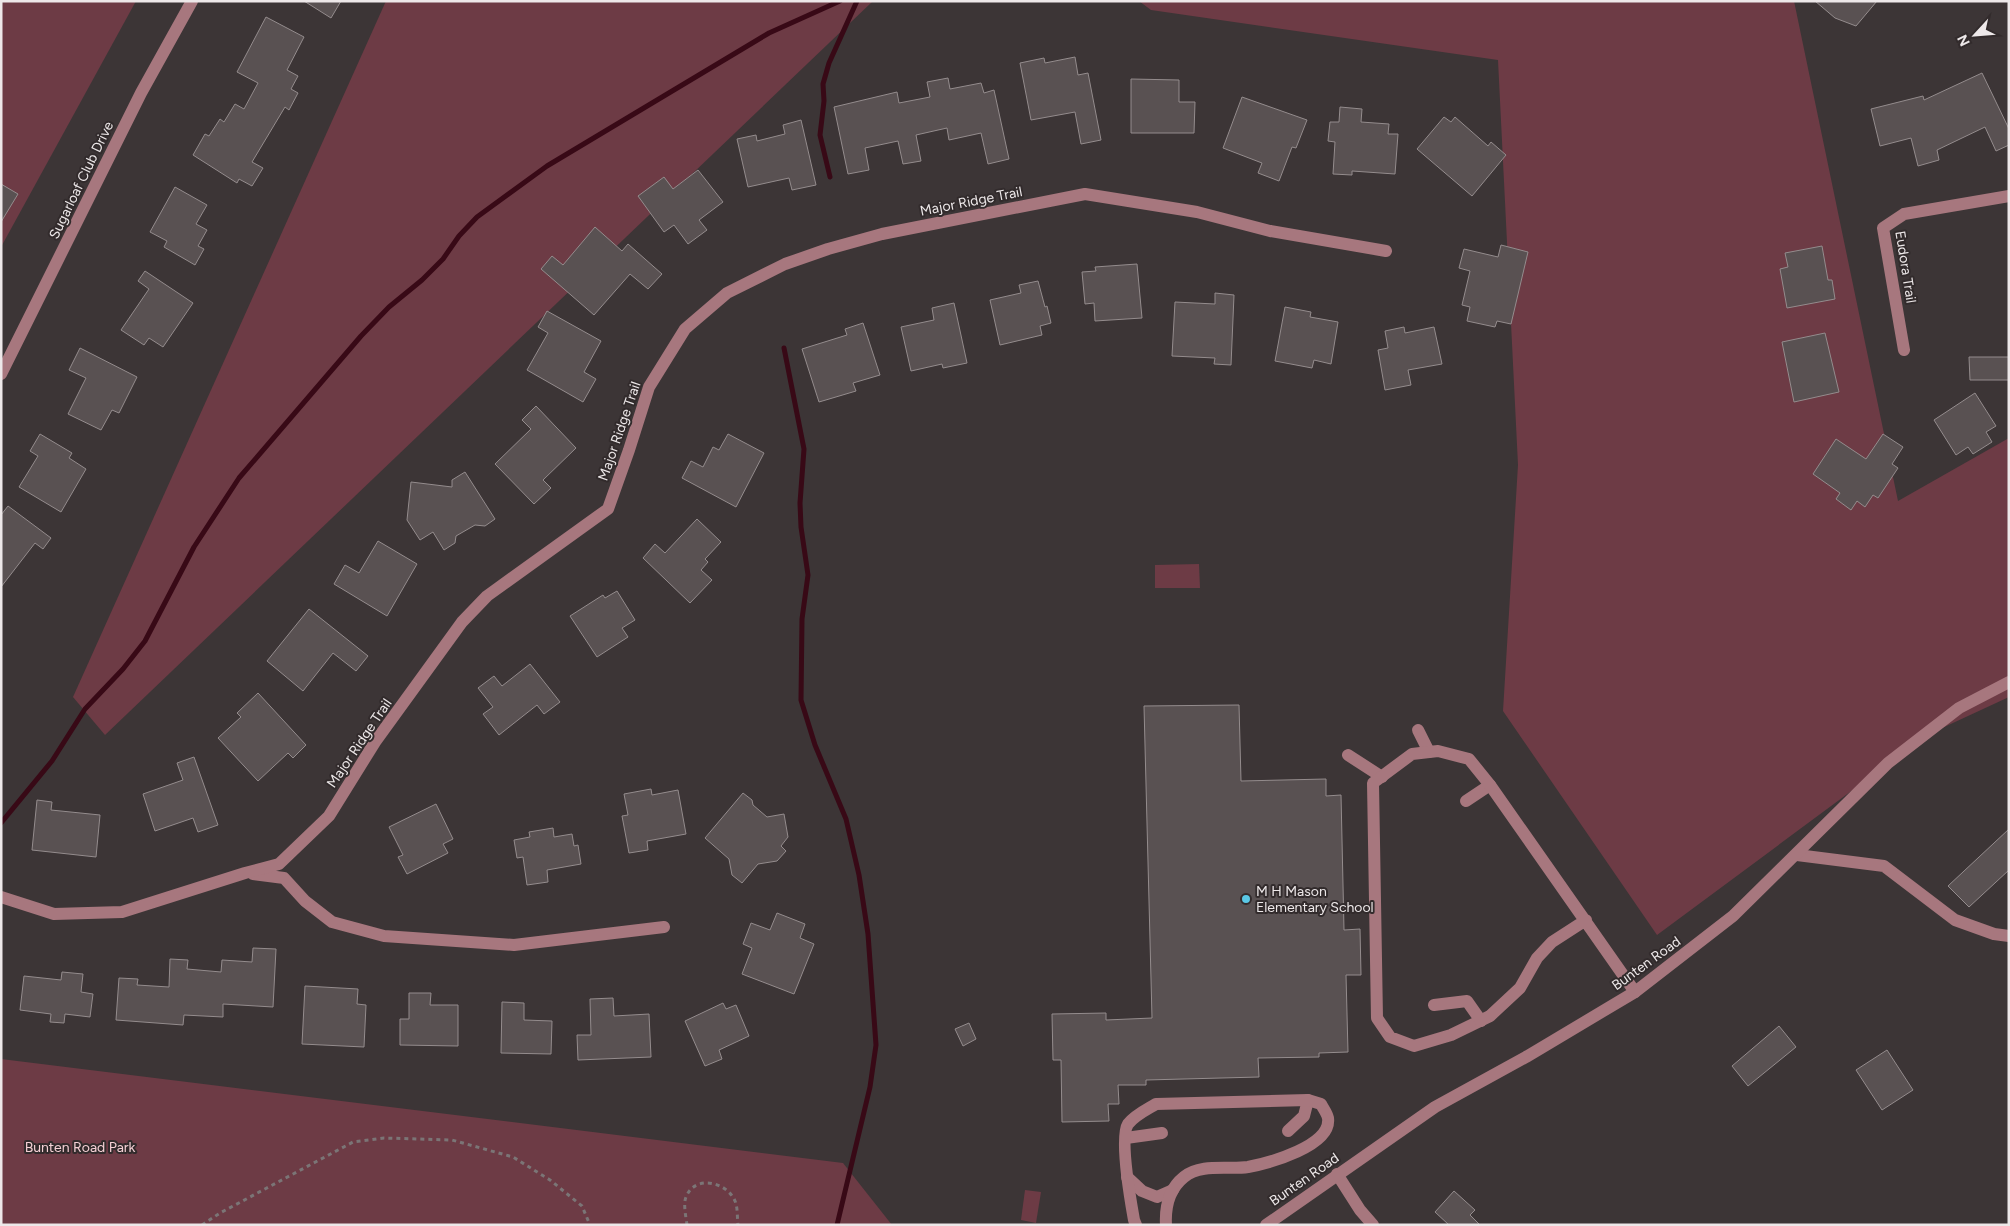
<svg xmlns="http://www.w3.org/2000/svg" width="2010" height="1226" viewBox="0 0 2010 1226" font-family="Figtree,sans-serif">
<style>
.green{fill:#6d3b45}
.lines{fill:none;stroke-linecap:round;stroke-linejoin:round}
.stream{stroke:#380916;stroke-width:5}
.building{fill:#595152;stroke:#948c8d}
.path{stroke:#7b7576;stroke-width:3;stroke-dasharray:4 4;stroke-linecap:butt}
.minor{stroke:#a7777e;stroke-width:12}
.poi-dot{fill:#5ac8e6;stroke:#322b2c;stroke-width:2}
.labels{text-anchor:middle;stroke-width:4;stroke-linejoin:round;paint-order:stroke}
.street-label{font-size:14px;fill:#ede8e9;stroke:#322b2c}
.poi-label{font-size:14px;fill:#ede8e9;stroke:#322b2c;text-anchor:start}
.park-label{font-size:14px;fill:#f5d0d5;stroke:#322b2c}
</style>
<rect width="100%" height="100%" fill="#3c3536"/>
<g class="green">
<polygon points="1,1 136,1 1,247"/>
<polygon points="386,1 873,1 105,735 73,697"/>
<polygon points="1139,1 1794,1 1898,501 2009,438 2009,697 1927,735 1657,935 1503,711 1518,465 1498,60 1151,10"/>
<polygon points="1199,564 1200,588 1155,588 1155,565"/>
<polygon points="1,1059 843,1163 892,1225 1,1225"/>
<polygon points="1025,1190 1041,1192 1036,1223 1021,1220"/>
</g>
<g class="lines">
<g class="stream">
<polyline points="830,177 820,135 824,101 823,84 829,63 857,1"/>
<polyline points="784,348 804,449 800,503 801,527 808,575 802,619 801,700 815,745 846,819 859,875 868,934 876,1045 870,1087 837,1225"/>
<polyline points="1,823 52,761 85,709 123,669 145,641 194,547 239,478 361,336 389,307 422,280 443,259 459,236 477,217 547,166 769,33 840,1"/>
</g>
</g>
<g class="building">
<polygon points="304,1 341,1 331,18"/>
<polygon points="1815,1 1877,1 1856,26 1835,18"/>
<polygon points="266,17 304,37 287,70 298,76 291,89 298,93 289,110 285,107 252,162 263,168 252,186 239,179 237,183 193,155 205,134 209,136 220,119 224,122 235,104 244,109 258,83 237,72"/>
<polygon points="1075,57 1078,75 1088,73 1101,140 1081,144 1075,112 1031,120 1020,63 1044,58 1045,63"/>
<polygon points="1982,73 2009,129 2009,145 1996,151 1985,127 1937,150 1939,160 1918,166 1911,138 1880,146 1871,109 1923,96 1924,100"/>
<polygon points="948,78 950,89 981,83 984,93 994,90 1009,159 988,164 981,133 949,140 947,128 916,135 921,161 903,164 898,141 865,148 869,170 848,174 834,107 897,92 899,103 930,97 927,82"/>
<polygon points="1131,79 1179,80 1179,102 1195,102 1194,133 1131,133"/>
<polygon points="1242,97 1307,120 1296,148 1292,147 1279,181 1258,173 1262,163 1223,148"/>
<polygon points="1340,107 1362,109 1361,122 1389,124 1388,134 1398,134 1395,174 1352,171 1352,175 1333,174 1335,142 1328,141 1330,122 1339,122"/>
<polygon points="1444,117 1451,122 1455,117 1488,146 1491,142 1506,155 1472,196 1417,149"/>
<polygon points="801,120 816,185 792,190 789,178 748,187 737,139 756,135 757,141 785,134 783,125"/>
<polygon points="698,170 723,202 699,220 707,230 688,244 674,225 664,232 638,196 664,177 673,189"/>
<polygon points="1,184 18,194 1,222"/>
<polygon points="175,187 207,205 196,224 207,230 198,246 204,249 195,265 164,247 167,241 150,232"/>
<polygon points="595,227 622,251 628,244 662,274 648,289 630,274 594,315 541,269 552,256 563,265"/>
<polygon points="1501,245 1528,252 1511,324 1497,321 1495,327 1467,321 1470,307 1462,305 1470,271 1459,268 1464,249 1498,257"/>
<polygon points="1822,246 1828,280 1832,280 1835,299 1787,308 1780,269 1788,267 1785,253"/>
<polygon points="1137,264 1142,318 1095,321 1094,303 1085,304 1082,272 1096,271 1095,267"/>
<polygon points="145,271 193,303 163,347 149,338 144,345 121,330 149,289 138,281"/>
<polygon points="1038,281 1045,307 1047,306 1051,323 1040,326 1042,335 1000,345 990,300 1021,293 1019,285"/>
<polygon points="1215,293 1234,295 1231,365 1214,364 1215,358 1172,356 1175,302 1215,304"/>
<polygon points="954,303 967,363 943,368 942,364 911,371 901,327 934,320 932,308"/>
<polygon points="1285,307 1311,312 1310,317 1338,322 1331,364 1314,360 1312,368 1275,361"/>
<polygon points="547,311 601,341 584,372 596,379 583,402 527,370 548,333 538,327"/>
<polygon points="863,323 880,375 853,383 856,391 819,402 802,349 847,335 845,329"/>
<polygon points="1404,327 1405,333 1434,327 1442,364 1408,370 1411,385 1385,390 1378,350 1388,348 1385,331"/>
<polygon points="1825,333 1839,392 1794,402 1782,342"/>
<polygon points="80,348 137,377 119,413 112,410 101,430 68,414 86,378 69,370"/>
<polygon points="1969,357 2009,357 2009,380 1970,380"/>
<polygon points="1975,393 1996,426 1986,432 1992,442 1973,454 1968,447 1956,455 1934,420"/>
<polygon points="536,406 576,448 543,480 551,488 534,504 495,464 531,429 522,420"/>
<polygon points="40,434 72,453 69,458 86,469 61,512 19,487 38,456 30,451"/>
<polygon points="728,434 764,453 736,507 682,478 691,461 703,467 713,447 719,450"/>
<polygon points="1883,434 1903,447 1892,464 1898,468 1878,498 1873,495 1865,507 1857,501 1851,510 1836,499 1840,493 1813,474 1836,439 1866,459"/>
<polygon points="465,472 495,519 485,526 475,525 456,536 455,543 444,550 433,532 420,540 407,520 411,482 452,487 452,480"/>
<polygon points="8,506 51,538 43,549 35,543 1,587 1,515"/>
<polygon points="697,519 721,542 705,559 708,562 701,570 712,580 690,603 643,558 655,544 665,553"/>
<polygon points="378,541 417,564 387,616 334,584 345,565 359,573"/>
<polygon points="617,591 635,620 622,628 628,637 597,657 570,616 603,595 605,598"/>
<polygon points="309,609 368,656 356,671 333,653 303,691 267,661"/>
<polygon points="530,664 560,702 544,714 537,705 499,735 483,714 493,707 478,688 494,676 502,686"/>
<polygon points="258,693 306,745 293,758 288,753 258,781 218,738 241,717 237,713"/>
<polygon points="1239,705 1241,781 1326,779 1326,796 1341,795 1344,930 1360,929 1361,975 1346,975 1348,1052 1319,1053 1319,1057 1258,1058 1259,1077 1146,1080 1146,1085 1118,1085 1119,1104 1108,1104 1109,1121 1062,1122 1061,1060 1053,1060 1052,1014 1106,1013 1106,1020 1152,1018 1144,706"/>
<polygon points="194,757 218,825 198,832 193,818 155,831 143,794 183,780 177,763"/>
<polygon points="651,789 652,795 678,790 686,834 647,841 648,850 629,853 622,816 628,815 624,794"/>
<polygon points="743,793 752,800 753,805 767,817 784,814 788,837 781,846 786,851 777,861 758,864 742,883 732,875 729,859 705,838"/>
<polygon points="37,800 52,802 51,810 100,815 96,857 32,850"/>
<polygon points="436,804 453,839 443,844 448,853 407,874 398,857 403,855 389,827"/>
<polygon points="553,828 554,837 572,834 574,846 578,845 581,864 547,870 548,882 527,885 523,857 517,858 514,840 530,837 529,832"/>
<polygon points="2009,829 2009,870 1969,907 1948,886"/>
<polygon points="777,913 805,924 800,938 814,944 794,994 742,974 752,948 743,944 751,923 770,930"/>
<polygon points="253,948 276,949 273,1007 223,1004 223,1017 184,1015 183,1025 116,1020 119,978 138,979 137,985 169,987 170,959 188,960 187,969 221,972 222,960 252,962"/>
<polygon points="62,972 83,974 81,992 93,994 90,1017 65,1014 64,1023 50,1022 51,1014 20,1010 24,976 61,980"/>
<polygon points="305,986 358,989 357,1004 366,1005 364,1047 302,1044"/>
<polygon points="409,993 431,993 430,1005 458,1005 458,1046 400,1045 400,1019 409,1019"/>
<polygon points="613,998 614,1016 649,1014 651,1057 578,1060 577,1035 591,1035 590,999"/>
<polygon points="502,1002 524,1003 524,1020 552,1021 551,1054 501,1053"/>
<polygon points="723,1003 726,1009 736,1005 749,1036 719,1050 722,1059 705,1066 685,1021"/>
<polygon points="969,1023 976,1039 963,1046 955,1029"/>
<polygon points="1779,1026 1796,1047 1748,1086 1732,1066"/>
<polygon points="1887,1050 1913,1090 1882,1110 1856,1070"/>
<polygon points="1454,1191 1475,1210 1470,1215 1480,1225 1449,1225 1435,1212"/>
</g>
<g class="lines">
<g class="path">
<polyline points="202,1225 220,1213 353,1142 384,1138 452,1140 513,1157 550,1180 582,1206 590,1225"/>
<path d="M687,1225C686,1217 683,1204 686,1197C695,1174 727,1182 735,1201C738,1208 737,1218 738,1225"/>
</g>
<g class="minor">
<polyline points="1904,350 1883,228 1904,214 2009,196"/>
<polyline points="1,374 141,93 192,1"/>
<polyline points="1418,730 1429,752"/>
<polyline points="1348,755 1382,777"/>
<polyline points="1466,801 1490,785"/>
<polyline points="1797,855 1884,866 1955,920 1994,934 2009,936"/>
<polyline points="253,874 284,878 305,901 332,922 384,936 514,945 664,927"/>
<polyline points="1,897 54,914 122,912 245,873 279,864 329,816 375,742 462,622 487,596 608,509 629,450 649,387 685,329 727,293 785,264 828,249 882,234 1085,194 1197,212 1270,231 1386,251"/>
<polyline points="1586,920 1552,942 1537,958 1520,988 1490,1016 1451,1035 1414,1046 1390,1037 1377,1018 1373,783 1412,754 1438,751 1469,759 1490,785 1635,992"/>
<polyline points="1434,1005 1467,1001 1481,1021"/>
<polyline points="1288,1131 1304,1116 1308,1100"/>
<polyline points="1126,1138 1162,1133"/>
<polyline points="1337,1174 1360,1210 1373,1225"/>
<polyline points="1127,1177 1142,1191 1157,1197 1173,1190"/>
<path d="M1136,1225L1134,1220C1131,1203 1119,1138 1128,1124C1135,1115 1146,1110 1156,1104L1308,1100L1321,1104C1323,1108 1327,1113 1328,1118C1332,1146 1269,1163 1248,1167C1229,1170 1201,1163 1184,1177C1169,1189 1165,1207 1166,1225"/>
<polyline points="1266,1225 1435,1107 1526,1057 1635,992 1733,916 1888,763 1959,708 2009,682"/>
</g>
</g>
<circle class="poi-dot" cx="1246" cy="899" r="5"/>
<g class="labels">
<g class="street-label">
<text transform="translate(81 180) rotate(-64)" y="5">Sugarloaf Club Drive</text>
<text transform="translate(971 201) rotate(-11)" y="5">Major Ridge Trail</text>
<text transform="translate(1906 267) rotate(81)" y="5">Eudora Trail</text>
<text transform="translate(619 431) rotate(-71)" y="5">Major Ridge Trail</text>
<text transform="translate(359 743) rotate(-56)" y="5">Major Ridge Trail</text>
<text transform="translate(1646 963) rotate(-36)" y="5">Bunten Road</text>
<text transform="translate(1304 1179) rotate(-35)" y="5">Bunten Road</text>
</g>
<g class="poi-label">
<text x="1256" y="896">M H Mason<tspan x="1256" dy="16">Elementary School</tspan></text>
</g>
<g class="park-label">
<text x="80" y="1152">Bunten Road Park</text>
</g>
</g>
<rect width="2010" height="1226" fill="none" stroke="#ede8e9" stroke-width="5"/>
<g transform="translate(1975 35) rotate(244)" stroke="#322b2c" stroke-width="4" paint-order="stroke">
<path d="M0-4L9 19L0 12L-9 19Z" fill="#ede8e9"/>
<text y="-8" font-size="14" font-weight="bold" text-anchor="middle" fill="#ede8e9">N</text>
</g>
</svg>
